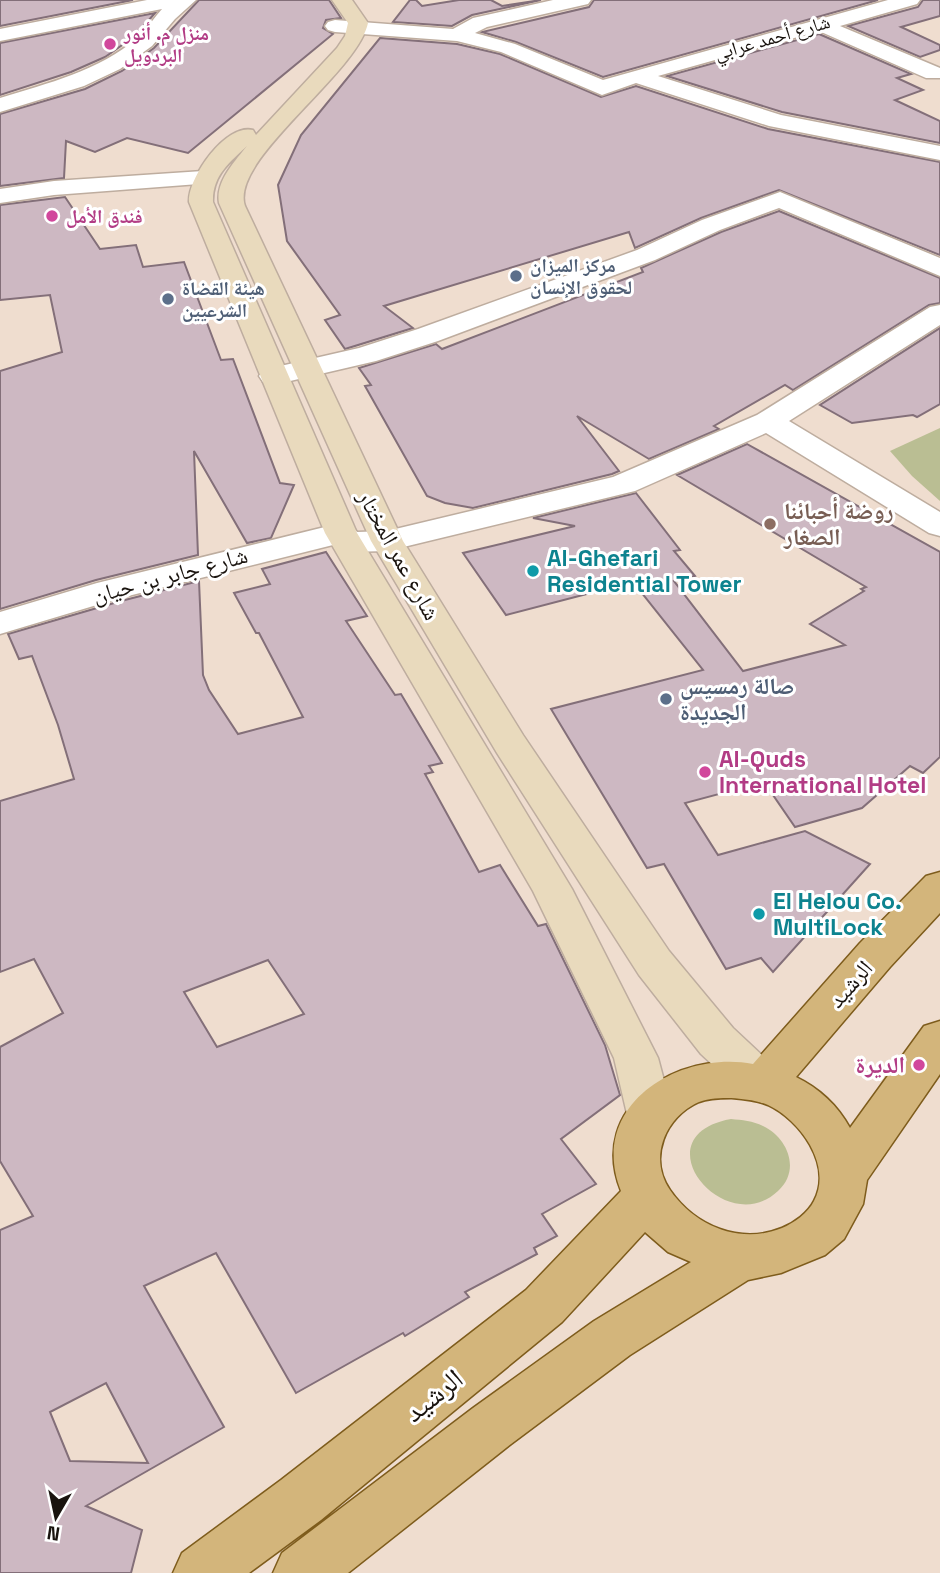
<svg xmlns="http://www.w3.org/2000/svg" width="940" height="1573" viewBox="0 0 940 1573" font-family="'Space Grotesk','Noto Naskh Arabic',sans-serif">
<style>
.green{fill:#babe93}
.building{fill:#cdb8c2;stroke:#836f79;stroke-width:2;fill-rule:evenodd}
.lines{fill:none;stroke-linecap:round;stroke-linejoin:round}
.minor-casing{stroke:#bead9f;stroke-width:3}
.secondary-casing{stroke:#bead9f;stroke-width:3}
.primary-casing{stroke:#7e5c1c;stroke-width:3}
.minor{fill:#fff;fill-rule:evenodd}
.secondary{fill:#e9dabd;fill-rule:evenodd}
.primary{fill:#d3b57b;fill-rule:evenodd}
.hotel-dot{fill:#d1479c;stroke:#fff;stroke-width:2.5}
.service-dot{fill:#5c6f8a;stroke:#fff;stroke-width:2.5}
.education-dot{fill:#8d6e63;stroke:#fff;stroke-width:2.5}
.culture-dot{fill:#0f9aa8;stroke:#fff;stroke-width:2.5}
.labels{text-anchor:middle;stroke-width:6;stroke-linejoin:round;paint-order:stroke}
.far-hotel-label{font-size:19px;font-weight:bold;fill:#b23c85;stroke:#fff;text-anchor:start}
.far-street-label{font-size:19px;fill:#19130e;stroke:#fff}
.far-service-label{font-size:19px;font-weight:bold;fill:#4e5e75;stroke:#fff;text-anchor:start}
.education-label{font-size:23px;font-weight:bold;fill:#785e54;stroke:#fff;text-anchor:start}
.street-label{font-size:23px;fill:#19130e;stroke:#fff}
.culture-label{font-size:23px;font-weight:bold;fill:#0d838f;stroke:#fff;text-anchor:start}
.service-label{font-size:23px;font-weight:bold;fill:#4e5e75;stroke:#fff;text-anchor:start}
.hotel-label{font-size:23px;font-weight:bold;fill:#b23c85;stroke:#fff;text-anchor:start}
.near-street-label{font-size:28px;fill:#19130e;stroke:#fff}
</style>
<rect width="100%" height="100%" fill="#efddcf"/>
<g class="green">
<polygon points="940,428 940,501 912,476 890,451"/>
<path d="M731,1119C742,1120 753,1121 763,1126C788,1138 801,1170 778,1191C725,1241 638,1136 731,1119Z"/>
</g>
<g class="building">
<polygon points="0,0 133,0 0,26"/>
<polygon points="199,0 329,0 341,18 326,20 323,28 333,34 188,153 127,138 95,152 66,141 64,178 0,186 0,114 85,89 122,71 154,48"/>
<polygon points="410,0 416,0 422,6 459,0 491,0 502,6 541,0 472,15 452,26 393,22"/>
<polygon points="594,0 878,0 603,77 516,42 482,32 589,7"/>
<polygon points="923,0 940,0 940,16 901,27 940,45 940,50 920,57 848,26 918,7"/>
<polygon points="155,13 135,36 105,57 71,72 0,95 0,43"/>
<polygon points="819,34 911,74 897,78 923,90 895,100 940,121 940,143 782,112 667,76"/>
<polygon points="380,38 457,44 500,54 601,97 636,86 768,129 940,162 940,255 779,190 701,218 635,248 629,232 384,306 413,328 345,349 325,320 340,315 287,241 278,185 301,135"/>
<polygon points="65,197 100,249 136,245 143,267 184,262 221,360 233,359 280,483 294,485 271,538 247,543 194,451 198,555 96,580 0,609 0,371 62,352 50,295 0,300 0,205"/>
<polygon points="779,211 940,278 940,303 929,305 793,390 785,385 714,426 719,429 649,459 577,416 619,471 612,474 473,508 445,503 427,496 365,386 371,385 359,368 436,344 442,349 643,272 641,268 721,232"/>
<polygon points="940,328 940,404 917,417 913,415 852,423 820,405"/>
<polygon points="747,444 940,552 940,757 923,773 910,766 862,808 795,827 764,782 685,803 718,855 805,831 870,864 773,972 761,958 726,969 664,864 647,868 551,709 703,670 633,582 506,615 463,553 575,526 533,518 636,493 680,550 674,551 695,576 674,581 743,671 845,645 810,624 864,591 861,589 866,587 677,475"/>
<path d="M326,552L367,616L346,621L395,695L401,694L442,763L429,766L433,772L425,774L479,872L500,865L538,926L546,924L605,1045L620,1095L561,1139L596,1184L542,1214L557,1236L534,1248L537,1254L465,1292L469,1297L405,1336L403,1333L296,1393L216,1253L144,1286L224,1427L86,1506L142,1530L131,1573H0V1230L33,1216L0,1161V1047L63,1013L34,959L0,972V801L74,779L58,725L32,656L19,659L8,634L121,601L199,581L203,675L209,690L238,734L303,717L259,633H256L234,593L270,584L262,569ZM268,960L304,1014L217,1047L184,992ZM106,1383L148,1463L70,1461L50,1412Z"/>
</g>
<g class="lines">
<defs>
<g id="minor">
<path d="M147,0H196L175,19L152,46L120,69L84,86L0,112V98C48,83 99,71 137,38C147,29 154,18 162,9L0,41V29Z"/>
<polygon points="553,0 591,0 588,4 487,27 475,33 515,44 603,80 888,0 920,0 917,4 840,26 940,68 940,78 926,78 819,31 658,76 781,115 940,146 940,160 769,126 636,83 602,95 501,52 457,41 335,32 328,30 325,26 328,22 335,20 453,29 473,18"/>
<polygon points="203,171 212,173 215,178 212,183 54,195 0,203 0,189 54,181"/>
<polygon points="780,192 940,258 940,276 779,208 720,230 655,260 438,341 376,361 273,385 263,382 259,376 263,370 359,348 418,329 637,250 702,220"/>
<polygon points="940,305 940,325 789,421 940,512 940,536 929,533 766,433 635,491 387,551 347,552 335,549 333,545 120,598 0,634 0,612 97,583 341,523 352,526 357,532 387,531 613,477 757,415 930,307"/>
</g>
<path id="secondary" d="M332,0H352L368,23C357,74 229,160 245,206L403,541L523,735L669,951L733,1028L779,1071L786,1084L779,1097L763,1103L747,1097L701,1054L639,975L497,753L371,541L219,203C215,182 235,161 247,146C229,163 212,176 213,202L357,533L572,889L658,1058L673,1114L666,1128L650,1133L634,1128L627,1114L614,1058L533,891L325,533L189,202C188,177 226,123 253,130L256,135L337,48L345,36L348,23Z"/>
<path id="primary" d="M940,872V913L890,967L796,1077C819,1088 838,1106 850,1128L924,1026L940,1021V1074L867,1180L863,1204L844,1239L825,1255L781,1273L748,1280L630,1355L511,1444L348,1573H273L282,1553L473,1408L594,1321L691,1262L668,1252L645,1232L562,1322L321,1520L249,1573H173L182,1553L281,1480L526,1290L621,1191C587,1106 678,1050 753,1064L860,943L926,876ZM731,1098C743,1099 756,1100 768,1105C800,1120 833,1165 814,1201C808,1213 794,1223 782,1228C740,1245 695,1226 670,1190C648,1158 665,1117 699,1102C709,1098 721,1098 731,1098Z"/>
</defs>
<use href="#minor" class="minor-casing"/>
<use href="#secondary" class="secondary-casing"/>
<use href="#primary" class="primary-casing"/>
<use href="#minor" class="minor"/>
<use href="#secondary" class="secondary"/>
<use href="#primary" class="primary"/>
</g>
<g class="hotel-dot">
<circle cx="110" cy="44" r="7"/>
<circle cx="52" cy="216" r="7"/>
<circle cx="705" cy="772" r="7"/>
<circle cx="919" cy="1065" r="7"/>
</g>
<g class="service-dot">
<circle cx="516" cy="276" r="7"/>
<circle cx="168" cy="299" r="7"/>
<circle cx="666" cy="699" r="7"/>
</g>
<circle class="education-dot" cx="770" cy="524" r="7"/>
<g class="culture-dot">
<circle cx="533" cy="571" r="7"/>
<circle cx="759" cy="914" r="7"/>
</g>
<g class="labels">
<g class="far-hotel-label">
<text x="124" y="40">منزل م. أنور<tspan x="124" dy="22">البردويل</tspan></text>
<text x="66" y="223">فندق الأمل</text>
</g>
<g class="far-street-label">
<text transform="translate(772 37) rotate(-16)" y="7">شارع أحمد عرابي</text>
</g>
<g class="far-service-label">
<text x="530" y="272">مركز الميزان<tspan x="530" dy="22">لحقوق الإنسان</tspan></text>
<text x="182" y="295">هيئة القضاة<tspan x="182" dy="22">الشرعيين</tspan></text>
</g>
<g class="education-label">
<text x="784" y="519">روضة أحبائنا<tspan x="784" dy="26">الصغار</tspan></text>
</g>
<g class="street-label">
<text transform="translate(399 555) rotate(61)" y="8">شارع عمر المختار</text>
<text transform="translate(170 575) rotate(-15)" y="8">شارع جابر بن حيان</text>
<text transform="translate(850 984) rotate(-49)" y="8">الرشيد</text>
</g>
<g class="culture-label">
<text x="547" y="566">Al-Ghefari<tspan x="547" dy="26">Residential Tower</tspan></text>
<text x="773" y="909">El Helou Co.<tspan x="773" dy="26">MultiLock</tspan></text>
</g>
<g class="service-label">
<text x="680" y="694">صالة رمسيس<tspan x="680" dy="26">الجديدة</tspan></text>
</g>
<g class="hotel-label">
<text x="719" y="767">Al-Quds<tspan x="719" dy="26">International Hotel</tspan></text>
<text x="905" y="1073" text-anchor="end">الديرة</text>
</g>
<g class="near-street-label">
<text transform="translate(433 1395) rotate(-39)" y="10">الرشيد</text>
</g>
</g>
<g transform="translate(56 1517) rotate(189)" stroke="#ffffff" stroke-width="5" paint-order="stroke">
<path d="M0-5L12 26L0 18L-12 26Z" fill="#19130e"/>
<text y="-10" font-size="19" font-weight="bold" text-anchor="middle" fill="#19130e">N</text>
</g>
</svg>
